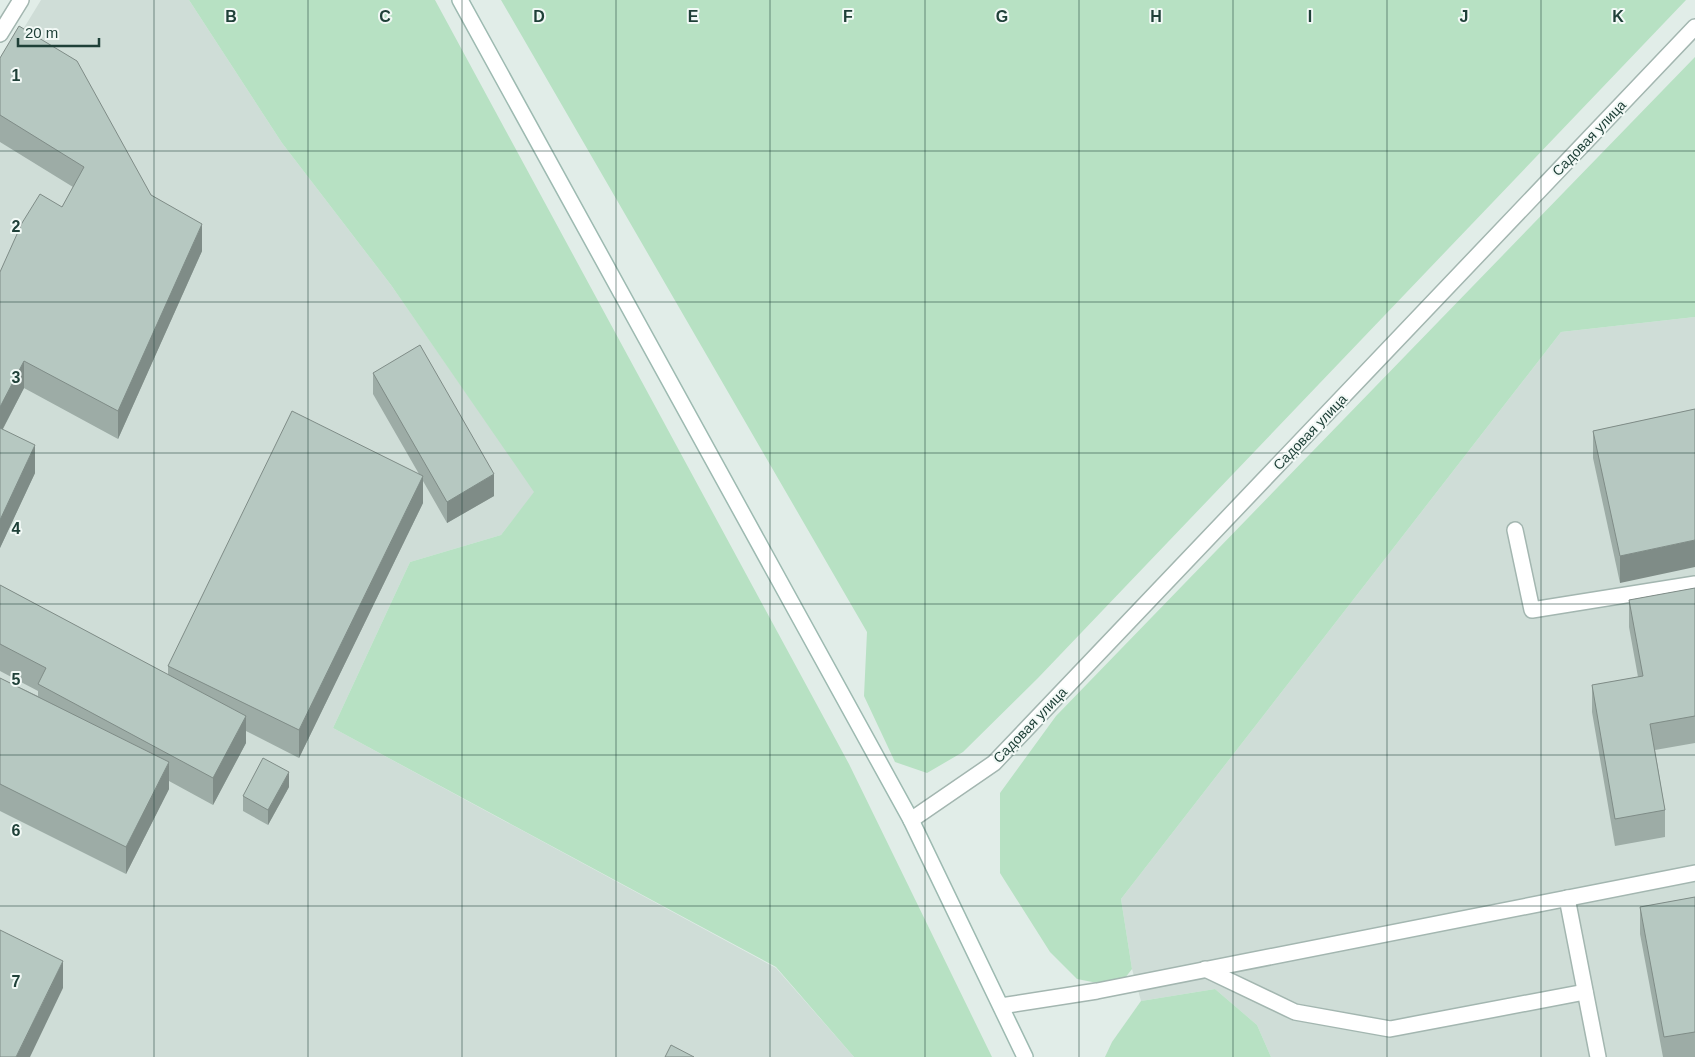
<svg xmlns="http://www.w3.org/2000/svg" width="1695" height="1057" viewBox="0 0 1695 1057" font-family="Helvetica,sans-serif">
<style>
.built{fill:#cfddd7}
.green{fill:#b7e1c3}
.lines{fill:none;stroke-linecap:round;stroke-linejoin:round}
.service-casing{stroke:#a3b6b0;stroke-width:18}
.minor-casing{stroke:#a3b6b0;stroke-width:18}
.tertiary-casing{stroke:#a3b6b0;stroke-width:18}
.secondary-casing{stroke:#9dbab1;stroke-width:18}
.service{stroke:#fff;stroke-width:15}
.minor{stroke:#fff;stroke-width:15}
.tertiary{stroke:#fff;stroke-width:15}
.secondary{stroke:#fff;stroke-width:15}
.wall{fill:#9daca6}
.shaded-wall{fill:#7f8c87}
.building{fill:#b6c8c1;stroke:#7f8c87}
.grid{fill:none;stroke:#1f4038;stroke-width:1;stroke-opacity:0.55}
.labels{text-anchor:middle;stroke-width:4;stroke-linejoin:round;paint-order:stroke}
.street-label{font-size:14px;fill:#1f4038;stroke:#f2f9f6}
.grid-label{font-size:16px;text-anchor:middle;font-weight:bold;fill:#1f4038;stroke:#f2f9f6;stroke-width:4;stroke-linejoin:round;paint-order:stroke}
</style>
<rect width="100%" height="100%" fill="#e1ede8"/>
<g class="built">
<polygon points="41,0 189,0 282,143 391,285 535,492 501,535 410,562 333,728 776,968 854,1057 0,1057 0,67"/>
<polygon points="1695,317 1695,1057 1271,1057 1257,1025 1215,989 1141,1001 1132,969 1121,899 1561,332"/>
</g>
<g class="green">
<polygon points="189,0 435,0 849,764 992,1057 854,1057 776,967 333,728 410,562 501,535 534,492 391,285 282,143"/>
<polygon points="501,0 1686,0 1038,678 963,752 927,773 895,762 864,696 867,632"/>
<polygon points="1695,57 1695,317 1561,332 1121,899 1132,969 1118,987 1077,979 1050,952 1000,873 1000,793 1056,716"/>
<polygon points="1215,989 1257,1025 1271,1057 1105,1057 1112,1042 1141,1001"/>
</g>
<g class="lines">
<defs>
<g id="service">
<polyline points="0,34 21,0"/>
<polyline points="1515,530 1532,610 1695,584"/>
<polyline points="1567,898 1598,1057"/>
<polyline points="1205,969 1295,1012 1390,1029 1585,992"/>
</g>
<polyline id="minor" points="1001,1006 1097,991 1695,873"/>
<polyline id="tertiary" points="911,820 994,763 1695,27"/>
<polyline id="secondary" points="460,0 911,820 1025,1057"/>
</defs>
<use href="#service" class="service-casing"/>
<use href="#minor" class="minor-casing"/>
<use href="#tertiary" class="tertiary-casing"/>
<use href="#secondary" class="secondary-casing"/>
<use href="#service" class="service"/>
<use href="#minor" class="minor"/>
<use href="#tertiary" class="tertiary"/>
<use href="#secondary" class="secondary"/>
</g>
<g class="wall">
<polygon points="0,58 151,195 202,251 118,439 24,388 3,429 35,473 0,548 0,272 62,207 73,187 0,142"/>
<polygon points="373,373 494,496 447,523 423,481 423,503 299,758 246,731 246,743 213,805 169,781 169,789 126,874 0,811 0,678 38,696 38,691 0,671 0,585 168,675 168,666 419,474 373,394"/>
<polygon points="1695,409 1620,583 1593,458 1593,431"/>
<polygon points="1695,588 1695,743 1655,750 1665,810 1665,837 1615,846 1592,712 1592,685 1638,677 1629,627 1629,600"/>
<polygon points="289,787 268,825 243,811 243,796"/>
<polygon points="1695,897 1695,1057 1663,1057 1640,934 1640,907"/>
</g>
<g class="shaded-wall">
<polygon points="202,224 202,251 118,439 118,411"/>
<polygon points="24,361 24,388 0,434 0,407"/>
<polygon points="35,445 35,473 0,548 0,520"/>
<polygon points="494,474 494,496 447,523 447,502"/>
<polygon points="423,476 423,503 299,758 299,730"/>
<polygon points="1695,540 1695,567 1620,583 1620,556"/>
<polygon points="246,716 246,743 213,805 213,778"/>
<polygon points="169,762 169,789 126,874 126,847"/>
<polygon points="289,772 289,787 268,825 268,810"/>
<polygon points="63,961 63,988 30,1057 16,1057"/>
</g>
<g class="building">
<polygon points="19,26 77,61 151,195 202,224 118,411 24,361 0,407 0,272 22,223 40,194 62,207 84,167 0,115 0,58"/>
<polygon points="420,345 494,474 447,502 373,373"/>
<polygon points="1695,409 1695,540 1620,556 1593,431"/>
<polygon points="292,411 423,476 299,730 168,666"/>
<polygon points="0,428 35,445 0,520"/>
<polygon points="0,585 246,716 213,778 38,684 46,668 0,644"/>
<polygon points="1695,588 1695,716 1650,724 1665,810 1615,819 1592,685 1643,676 1629,600"/>
<polygon points="0,678 169,762 126,847 0,784"/>
<polygon points="263,758 289,772 268,810 243,796"/>
<polygon points="1695,897 1695,1032 1664,1037 1640,907"/>
<polygon points="0,930 63,961 16,1057 0,1057"/>
<polygon points="671,1045 694,1057 665,1057"/>
</g>
<path class="grid" d="M154,0V1057M308,0V1057M462,0V1057M616,0V1057M770,0V1057M925,0V1057M1079,0V1057M1233,0V1057M1387,0V1057M1541,0V1057M0,151H1695M0,302H1695M0,453H1695M0,604H1695M0,755H1695M0,906H1695"/>
<g class="labels">
<g class="street-label">
<text transform="translate(1589 138) rotate(-46)" y="5">Садовая улица</text>
<text transform="translate(1310 432) rotate(-46)" y="5">Садовая улица</text>
<text transform="translate(1030 725) rotate(-46)" y="5">Садовая улица</text>
</g>
</g>
<g class="grid-label">
<text x="231" y="22">B</text>
<text x="385" y="22">C</text>
<text x="539" y="22">D</text>
<text x="693" y="22">E</text>
<text x="848" y="22">F</text>
<text x="1002" y="22">G</text>
<text x="1156" y="22">H</text>
<text x="1310" y="22">I</text>
<text x="1464" y="22">J</text>
<text x="1618" y="22">K</text>
<text x="16" y="81">1</text>
<text x="16" y="232">2</text>
<text x="16" y="383">3</text>
<text x="16" y="534">4</text>
<text x="16" y="685">5</text>
<text x="16" y="836">6</text>
<text x="16" y="987">7</text>
</g>
<path d="M18 38v8h81v-8" fill="none" stroke="#1f4038" stroke-width="2.5"/>
<text x="25" y="38" font-size="15" fill="#1f4038" stroke="#f2f9f6" stroke-width="4" paint-order="stroke">20 m</text>
</svg>
